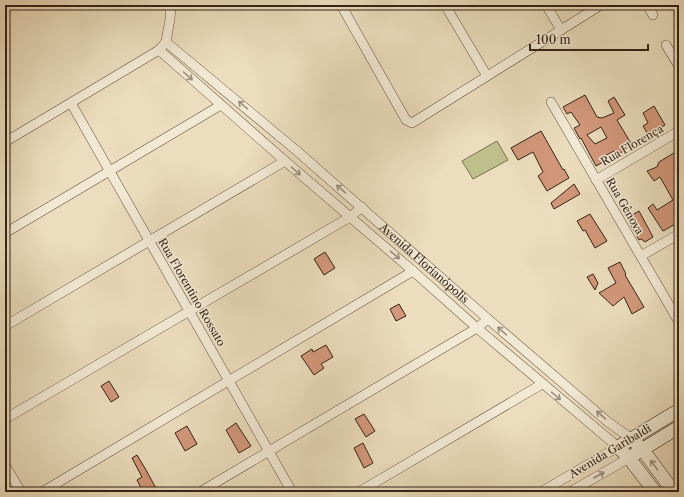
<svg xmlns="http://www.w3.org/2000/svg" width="684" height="497" viewBox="0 0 684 497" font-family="'Libre Caslon Text',serif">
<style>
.garden{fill:#bfbf8c;stroke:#7a7050}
.building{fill:#d2977a;stroke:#342215;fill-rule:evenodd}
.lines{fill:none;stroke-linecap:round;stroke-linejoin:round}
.street-casing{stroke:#62513f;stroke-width:10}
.secondary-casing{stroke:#342215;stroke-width:14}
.street{stroke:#f2e9d4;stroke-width:9}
.secondary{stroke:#f2e9d4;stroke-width:13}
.oneway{stroke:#9c8f7e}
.labels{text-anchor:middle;stroke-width:3;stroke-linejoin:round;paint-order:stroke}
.street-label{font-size:11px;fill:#342215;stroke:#f2e9d4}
</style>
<rect width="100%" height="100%" fill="#ebddbd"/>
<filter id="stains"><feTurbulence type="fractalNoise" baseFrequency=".005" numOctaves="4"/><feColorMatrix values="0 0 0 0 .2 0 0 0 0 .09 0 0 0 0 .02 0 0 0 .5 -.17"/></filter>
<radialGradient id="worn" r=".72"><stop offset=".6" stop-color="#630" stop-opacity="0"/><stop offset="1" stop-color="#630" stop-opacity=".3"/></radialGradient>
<polygon class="garden" points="497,141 508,160 473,179 462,161"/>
<g class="building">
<path d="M585,95L597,117L602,118L614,113L608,101L614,97L625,115L617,120L632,145L616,156L614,151L603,157L605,161L596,166L581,138L580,139L574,128L580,125L571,112L567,114L563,107ZM601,127L607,138L595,144L587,135Z"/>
<polygon points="654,106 665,125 661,127 662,129 649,136 643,126 648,123 643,113"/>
<polygon points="541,131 563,170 564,169 569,178 547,191 538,176 543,172 533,152 518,160 511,148"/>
<polygon points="679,150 679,181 676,183 679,187 679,222 663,231 648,208 653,204 657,210 673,200 660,177 654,181 647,171 657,167 659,162"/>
<polygon points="574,184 580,194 554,209 551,203"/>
<polygon points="639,211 653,237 645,242 641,239 639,240 627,218"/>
<polygon points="590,214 607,241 595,248 585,230 583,231 577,221"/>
<polygon points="325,252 335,268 324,275 314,259"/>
<polygon points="620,262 626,274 625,275 644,307 632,314 624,297 613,306 599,293 616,283 608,268"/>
<polygon points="593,274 598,283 595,290 587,277"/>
<polygon points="399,304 406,316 396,321 390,309"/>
<polygon points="326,345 333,357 321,364 324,368 314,375 301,356 312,349 313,352"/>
<polygon points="109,381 119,397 111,402 101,386"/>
<polygon points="364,414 375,431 366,437 355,419"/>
<polygon points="236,423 251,446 239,453 226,430"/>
<polygon points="187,426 197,444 185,451 175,433"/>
<polygon points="363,443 373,463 364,468 354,448"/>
<polygon points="137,455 146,470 158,492 143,492 137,480 142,477 132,458"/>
</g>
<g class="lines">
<defs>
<g id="street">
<polyline points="341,5 406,120 412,123 601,5"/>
<polyline points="445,5 487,76"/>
<polyline points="546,5 561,30"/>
<polyline points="647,5 653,15"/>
<path id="s1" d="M166,42L297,151L488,319L608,422L632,439"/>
<polyline points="666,45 679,66"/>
<polyline points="159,50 285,161 413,271 477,328 618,447 541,492"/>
<polyline points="551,102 679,322"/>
<polyline points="71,103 292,492"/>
<polyline points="5,142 159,50 166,42 170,19 171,5"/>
<polyline points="596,180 679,131"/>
<polyline points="5,233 221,105"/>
<polyline points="641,256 679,234"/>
<polyline points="5,326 285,161"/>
<polyline points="5,419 350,217 362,207"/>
<polyline points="5,465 21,492"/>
<polyline points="42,492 413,271"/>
<polyline points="200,492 477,328 488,319"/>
<polyline points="359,492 542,384"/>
<polyline points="570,492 629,458"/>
</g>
<g id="secondary">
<polyline points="632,439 642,449 674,492"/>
<polyline points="635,454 679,427"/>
<polyline points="655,492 629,458 618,447 679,410"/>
</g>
</defs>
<use href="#street" class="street-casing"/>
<use href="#secondary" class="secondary-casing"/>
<use href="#street" class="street"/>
<use href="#secondary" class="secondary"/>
</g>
<defs><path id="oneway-shaft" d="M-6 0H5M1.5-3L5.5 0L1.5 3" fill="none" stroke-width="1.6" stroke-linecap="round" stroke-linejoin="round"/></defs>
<g class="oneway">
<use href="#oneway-shaft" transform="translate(188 76) rotate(42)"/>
<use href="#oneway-shaft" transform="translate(243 105) rotate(-140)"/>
<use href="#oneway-shaft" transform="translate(296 171) rotate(41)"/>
<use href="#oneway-shaft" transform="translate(341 189) rotate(-139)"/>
<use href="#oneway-shaft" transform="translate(395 255) rotate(40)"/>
<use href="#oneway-shaft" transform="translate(502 331) rotate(-139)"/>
<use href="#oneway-shaft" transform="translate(556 396) rotate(40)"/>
<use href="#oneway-shaft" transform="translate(601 415) rotate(-139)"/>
<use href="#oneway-shaft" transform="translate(654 465) rotate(-127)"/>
<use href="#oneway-shaft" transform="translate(599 475) rotate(-30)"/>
</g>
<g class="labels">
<g class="street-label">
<text transform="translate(632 145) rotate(-30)" y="4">Rua Florença</text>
<text transform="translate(625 206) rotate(60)" y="4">Rua Gênova</text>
<text dy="4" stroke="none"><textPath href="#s1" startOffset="340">Avenida Florianópolis</textPath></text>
<text transform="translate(192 292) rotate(60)" y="4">Rua Florentino Rossato</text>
<text transform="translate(610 451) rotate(-31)" y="4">Avenida Garibaldi</text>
</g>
</g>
<rect width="684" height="497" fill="none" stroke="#ebddbd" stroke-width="20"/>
<rect x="6" y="6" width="672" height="485" fill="none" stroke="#342215" stroke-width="2"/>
<rect x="10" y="10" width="664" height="477" fill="none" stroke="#342215"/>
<path d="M530 44v6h118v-6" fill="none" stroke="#342215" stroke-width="2"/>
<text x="536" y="44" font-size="12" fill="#342215" stroke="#f2e9d4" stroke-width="3" paint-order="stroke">100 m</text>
<rect width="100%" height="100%" filter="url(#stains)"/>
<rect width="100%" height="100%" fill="url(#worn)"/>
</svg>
